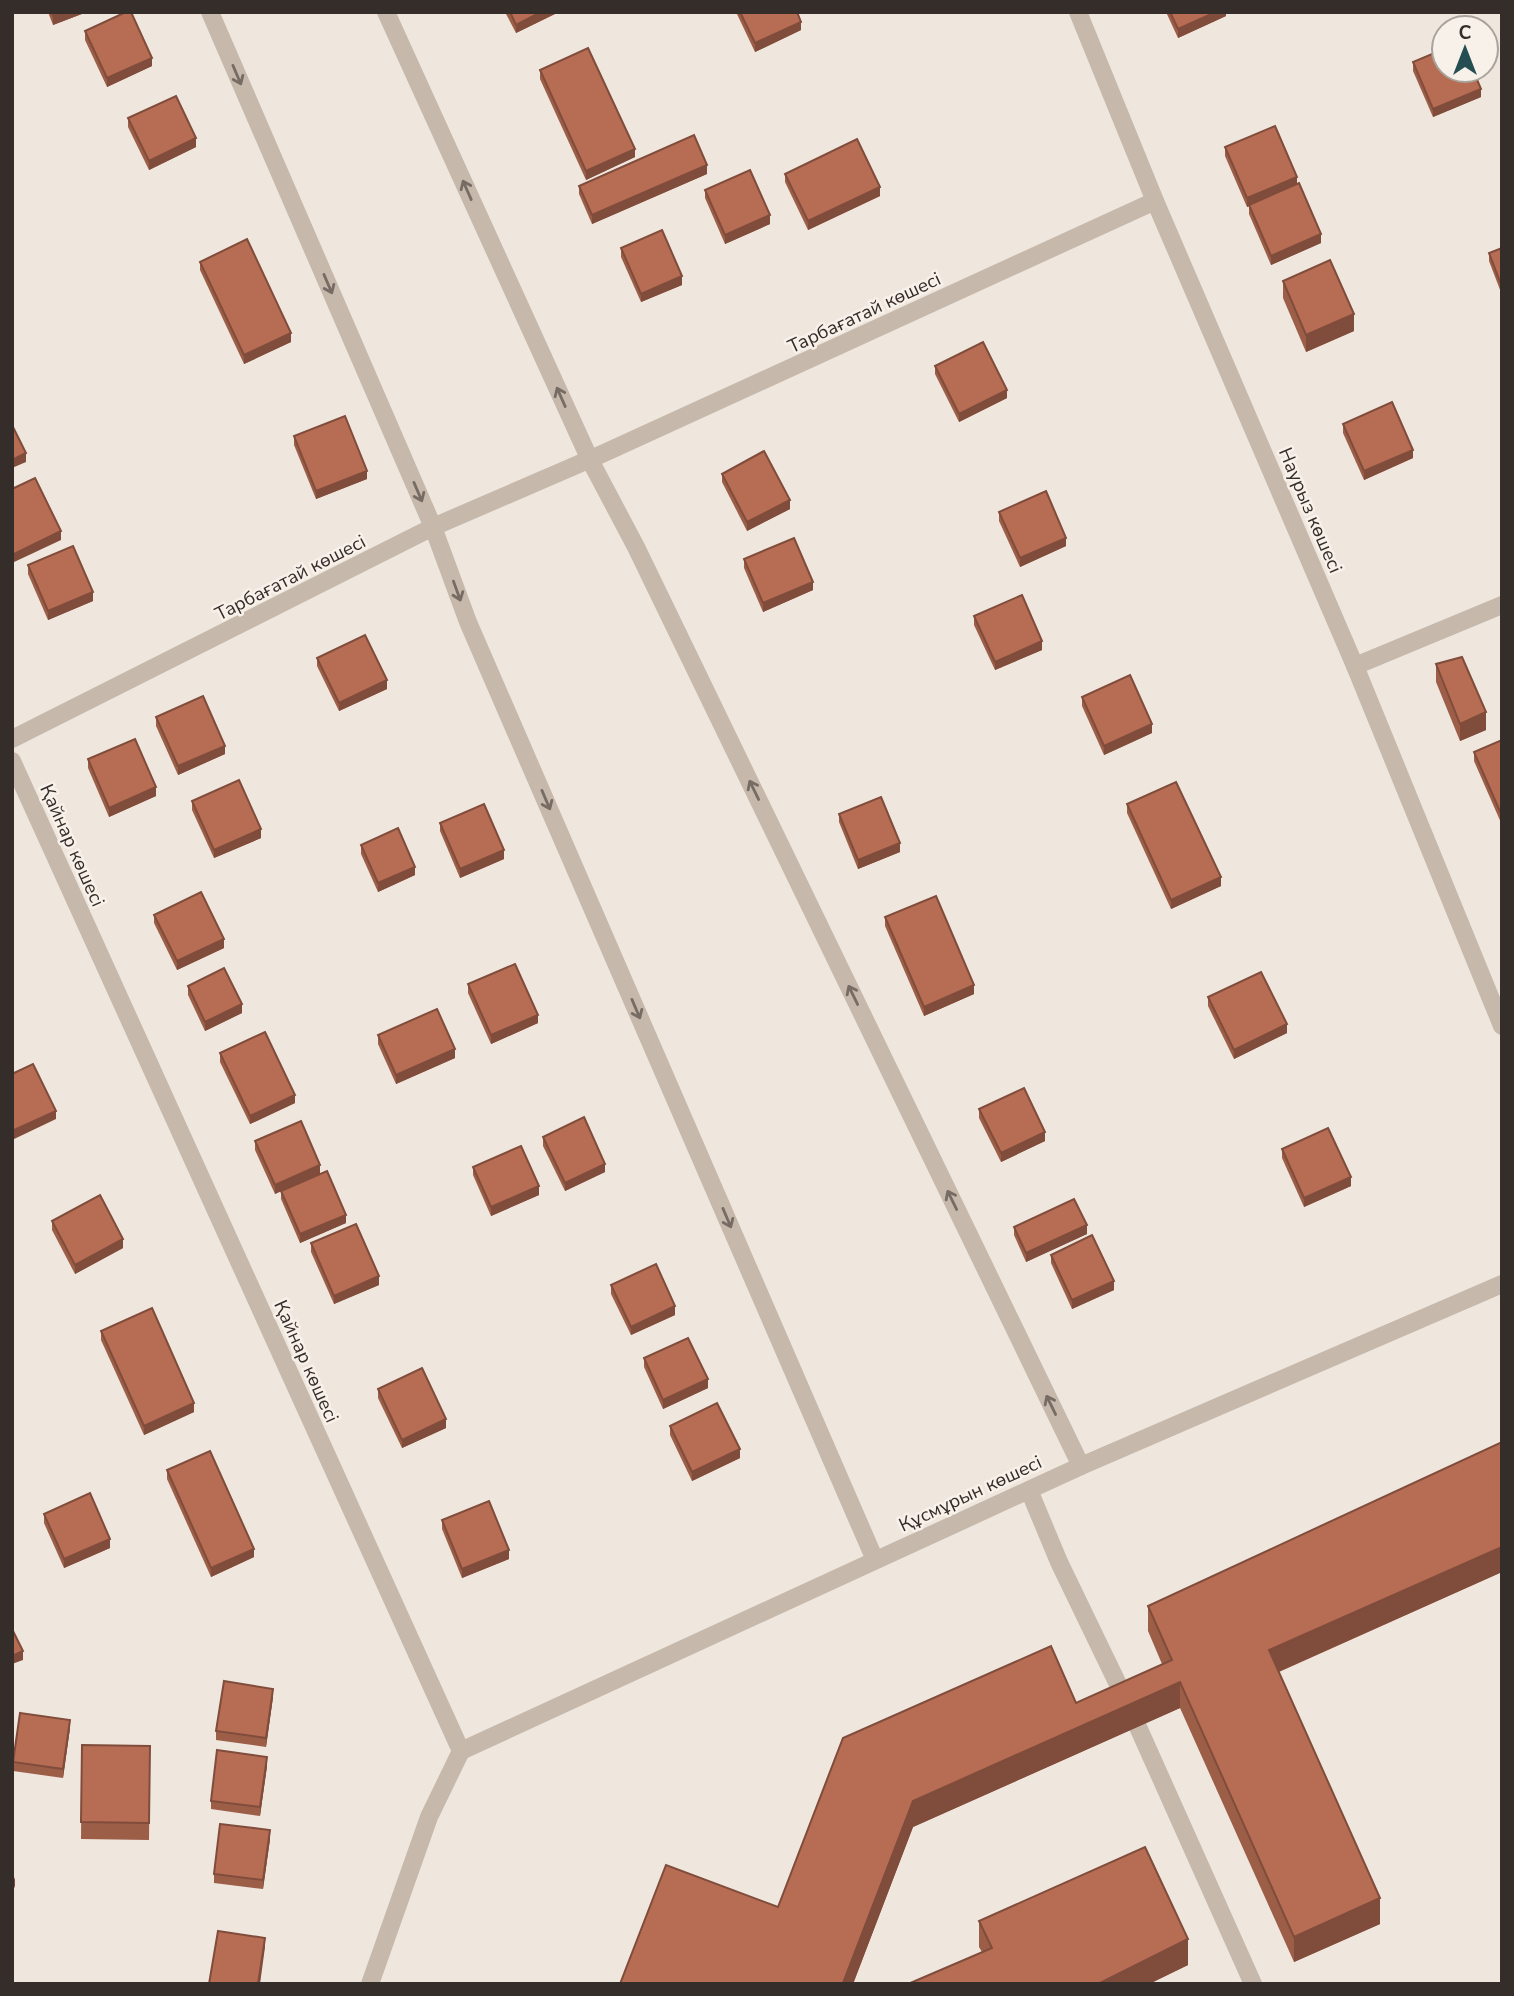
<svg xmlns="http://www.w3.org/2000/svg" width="1514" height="1996" viewBox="0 0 1514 1996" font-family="'Nunito Sans',sans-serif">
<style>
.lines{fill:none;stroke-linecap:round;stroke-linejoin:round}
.lane{stroke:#c6b8ab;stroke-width:18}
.street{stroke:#c6b8ab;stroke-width:18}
.wall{fill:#9d5e48}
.shaded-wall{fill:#804c3b}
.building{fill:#b76d54;stroke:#804c3b;stroke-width:2}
.oneway{stroke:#766c64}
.labels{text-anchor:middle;stroke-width:5;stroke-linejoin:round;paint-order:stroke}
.street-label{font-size:19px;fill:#352d29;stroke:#f7f1ea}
</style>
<rect width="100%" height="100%" fill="#efe7de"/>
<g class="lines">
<g class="lane">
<polyline points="1029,1490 1059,1562 1128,1705"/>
<polyline points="1138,1727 1253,1984"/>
</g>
<g class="street">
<polyline points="210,12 433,527 468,622 875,1560"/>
<polyline points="386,12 590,460 636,547 1081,1466"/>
<polyline points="1078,12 1155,201 1355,666 1502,1026"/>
<polyline points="1355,666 1502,605"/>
<polyline points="12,739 433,527 602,454 1155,201"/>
<polyline points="12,761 461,1751 429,1817 370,1984"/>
<polyline points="461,1751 1081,1466 1502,1284"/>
</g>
</g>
<g class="wall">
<polygon points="48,12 87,12 53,25"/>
<polygon points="505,12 559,12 516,33"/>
<polygon points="736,12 797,12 801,30 755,52"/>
<polygon points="1166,12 1226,12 1226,16 1178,38"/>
<polygon points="85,31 152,66 107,87 85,40"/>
<polygon points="1413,62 1481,97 1433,117 1413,71"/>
<polygon points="540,70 635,157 586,180 540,79"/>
<polygon points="128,118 196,147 149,170 128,127"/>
<polygon points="1225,147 1297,184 1321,243 1271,265 1249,214 1249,206 1247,207 1225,156"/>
<polygon points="707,174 592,224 579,194 579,186"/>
<polygon points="785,174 880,196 808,230 785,182"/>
<polygon points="705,190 770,224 725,244 705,198"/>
<polygon points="621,248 682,285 641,302 621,257"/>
<polygon points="1502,248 1502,295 1489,261 1489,253"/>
<polygon points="200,262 291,342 244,364 200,270"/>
<polygon points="1283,281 1354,331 1306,352 1283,298"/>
<polygon points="935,366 1007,398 959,422 935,374"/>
<polygon points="1343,424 1413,458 1364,480 1343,433"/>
<polygon points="294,436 367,479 316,499 294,445"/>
<polygon points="722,474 790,509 747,531 722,482"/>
<polygon points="999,512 1066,546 1020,567 999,521"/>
<polygon points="744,559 813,590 763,612 744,568"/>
<polygon points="28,565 93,601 48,620 28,574"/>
<polygon points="974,616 1042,650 995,670 974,625"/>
<polygon points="317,658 387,689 339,711 317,666"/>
<polygon points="1436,664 1486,730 1460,741 1436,682"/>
<polygon points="1082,697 1152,733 1104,755 1082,706"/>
<polygon points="156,717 225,754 178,775 156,726"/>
<polygon points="1502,740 1502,825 1474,761 1474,752"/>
<polygon points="88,759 156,796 109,817 88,768"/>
<polygon points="192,801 261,838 214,858 192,810"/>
<polygon points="1127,804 1221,886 1171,909 1127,813"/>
<polygon points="839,814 900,852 858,869 839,822"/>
<polygon points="440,823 504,859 460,878 440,831"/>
<polygon points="361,845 415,875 378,892 361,854"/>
<polygon points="154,915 224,948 177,970 154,923"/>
<polygon points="885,917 974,994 924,1016 885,926"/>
<polygon points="468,984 538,1023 491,1044 468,993"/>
<polygon points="188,986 242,1013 205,1031 188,995"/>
<polygon points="1208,997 1287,1033 1234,1059 1208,1006"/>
<polygon points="378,1035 455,1058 396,1084 378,1044"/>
<polygon points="220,1053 295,1103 250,1124 220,1062"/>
<polygon points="979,1109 1045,1141 1001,1162 979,1118"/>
<polygon points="543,1137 605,1172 565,1191 543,1146"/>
<polygon points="255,1141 320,1174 346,1223 300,1243 281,1199 281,1191 275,1194 255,1150"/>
<polygon points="1282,1149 1351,1186 1304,1207 1282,1158"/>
<polygon points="473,1167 539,1195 491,1216 473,1175"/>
<polygon points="52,1221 123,1248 75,1274 52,1230"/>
<polygon points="1014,1227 1087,1234 1026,1262 1014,1235"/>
<polygon points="311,1243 379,1285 334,1304 311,1252"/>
<polygon points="1051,1255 1114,1290 1072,1309 1051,1263"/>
<polygon points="611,1285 675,1315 631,1335 611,1294"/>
<polygon points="101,1331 194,1412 144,1435 101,1340"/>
<polygon points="644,1358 708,1388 663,1409 644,1367"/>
<polygon points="378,1389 446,1428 402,1448 378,1398"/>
<polygon points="670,1426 740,1458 692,1481 670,1435"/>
<polygon points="167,1470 254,1557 211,1577 167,1479"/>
<polygon points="44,1514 110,1548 64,1568 44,1523"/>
<polygon points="442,1520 509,1559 462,1578 442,1529"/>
<polygon points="1502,1572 1279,1672 1380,1924 1294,1962 1180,1708 913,1827 853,1984 620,1984 778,1907 1076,1703 1162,1664 1148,1631 1148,1606"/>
<polygon points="273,1697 266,1747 216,1740 216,1731"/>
<polygon points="70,1728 63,1778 13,1771 13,1762"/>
<polygon points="82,1745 150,1746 149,1840 81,1839"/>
<polygon points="267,1766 260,1816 211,1809 211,1801"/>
<polygon points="270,1839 263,1889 214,1883 214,1874"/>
<polygon points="979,1921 1188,1965 1149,1984 908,1984 982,1952 979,1947"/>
</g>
<g class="shaded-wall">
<polygon points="63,12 87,12 53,25 53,16"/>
<polygon points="541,12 559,12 516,33 516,25"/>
<polygon points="1216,12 1226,12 1226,16 1178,38 1178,29"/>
<polygon points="801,22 801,30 755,52 755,43"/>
<polygon points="152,58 152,66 107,87 107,78"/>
<polygon points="1481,89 1481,97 1433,117 1433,109"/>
<polygon points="196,138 196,147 149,170 149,161"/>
<polygon points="635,149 635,157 586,180 586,171"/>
<polygon points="707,165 707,174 592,224 592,215"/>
<polygon points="1297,177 1297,185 1247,207 1247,198"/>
<polygon points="880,187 880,196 808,230 808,221"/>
<polygon points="770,215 770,224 725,244 725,235"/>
<polygon points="1321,234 1321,243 1271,265 1271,256"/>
<polygon points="682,276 682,285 641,302 641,294"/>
<polygon points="1354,314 1354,331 1306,352 1306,335"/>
<polygon points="291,333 291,342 244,364 244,355"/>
<polygon points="1007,390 1007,398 959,422 959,414"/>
<polygon points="1413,450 1413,458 1364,480 1364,471"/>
<polygon points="26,453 26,462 12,468 12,460"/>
<polygon points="367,471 367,479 316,499 316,491"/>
<polygon points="790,500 790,509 747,531 747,522"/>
<polygon points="61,531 61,540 12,563 12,555"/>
<polygon points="1066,538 1066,546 1020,567 1020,558"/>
<polygon points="813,582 813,590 763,612 763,603"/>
<polygon points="93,592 93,601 48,620 48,611"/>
<polygon points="1042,641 1042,650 995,670 995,662"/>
<polygon points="387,680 387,689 339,711 339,703"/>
<polygon points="1486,712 1486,730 1460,741 1460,724"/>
<polygon points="1152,724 1152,733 1104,755 1104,746"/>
<polygon points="225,746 225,754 178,775 178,766"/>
<polygon points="156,787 156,796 109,817 109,808"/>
<polygon points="261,829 261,838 214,858 214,850"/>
<polygon points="900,843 900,852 858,869 858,860"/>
<polygon points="504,850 504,859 460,878 460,869"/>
<polygon points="415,867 415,875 378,892 378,883"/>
<polygon points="1221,877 1221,886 1171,909 1171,900"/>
<polygon points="224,939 224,948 177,970 177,961"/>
<polygon points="974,985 974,994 924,1016 924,1007"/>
<polygon points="242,1004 242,1013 205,1031 205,1022"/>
<polygon points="538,1015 538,1023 491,1044 491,1035"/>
<polygon points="1287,1024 1287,1033 1234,1059 1234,1050"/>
<polygon points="455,1049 455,1058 396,1084 396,1075"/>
<polygon points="295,1095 295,1103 250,1124 250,1116"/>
<polygon points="56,1111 56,1119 12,1140 12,1131"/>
<polygon points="1045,1132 1045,1141 1001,1162 1001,1153"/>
<polygon points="605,1164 605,1172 565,1191 565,1183"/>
<polygon points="320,1165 320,1174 275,1194 275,1185"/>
<polygon points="1351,1177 1351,1186 1304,1207 1304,1198"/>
<polygon points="539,1186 539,1195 491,1216 491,1207"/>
<polygon points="346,1215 346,1223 300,1243 300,1234"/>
<polygon points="1087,1225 1087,1234 1026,1262 1026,1253"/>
<polygon points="123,1239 123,1248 75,1274 75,1265"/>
<polygon points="379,1276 379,1285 334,1304 334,1296"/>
<polygon points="1114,1281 1114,1290 1072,1309 1072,1300"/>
<polygon points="675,1306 675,1315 631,1335 631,1327"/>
<polygon points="708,1379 708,1388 663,1409 663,1400"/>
<polygon points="194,1403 194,1412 144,1435 144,1426"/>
<polygon points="446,1419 446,1428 402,1448 402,1440"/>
<polygon points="740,1449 740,1458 692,1481 692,1472"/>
<polygon points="110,1539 110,1548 64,1568 64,1559"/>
<polygon points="1502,1547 1502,1572 1269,1676 1269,1650"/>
<polygon points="254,1549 254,1557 211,1577 211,1568"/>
<polygon points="509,1550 509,1559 462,1578 462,1569"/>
<polygon points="23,1651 23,1660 12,1664 12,1656"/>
<polygon points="1180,1682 1180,1708 913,1827 853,1984 843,1984 913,1801"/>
<polygon points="273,1689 273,1697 266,1747 266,1738"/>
<polygon points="70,1720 70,1728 63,1778 63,1769"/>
<polygon points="267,1757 267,1766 260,1816 260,1807"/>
<polygon points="270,1830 270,1839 263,1889 263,1880"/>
<polygon points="15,1877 15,1886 12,1893 12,1885"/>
<polygon points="1380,1898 1380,1924 1294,1962 1294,1937"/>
<polygon points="265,1938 265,1947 260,1984 258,1984"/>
<polygon points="1188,1939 1188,1965 1149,1984 1098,1984"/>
</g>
<g class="building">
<polygon points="52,12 63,12 53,16"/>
<polygon points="126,12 131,12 152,58 107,78 85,31"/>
<polygon points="510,12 541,12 516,25"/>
<polygon points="740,12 797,12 801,22 755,43"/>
<polygon points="1170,12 1216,12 1178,29"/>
<polygon points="588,48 635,149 586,171 540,70"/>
<polygon points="1444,49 1444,70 1473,70 1481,89 1433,109 1413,62"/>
<polygon points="176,96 196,138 149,161 128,118"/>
<polygon points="1275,126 1297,177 1247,198 1225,147"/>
<polygon points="694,135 707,165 592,215 579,186"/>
<polygon points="857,139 880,187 808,221 785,174"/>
<polygon points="750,170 770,215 725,235 705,190"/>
<polygon points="1299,183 1321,234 1271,256 1249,205"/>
<polygon points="662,230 682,276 641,294 621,248"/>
<polygon points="247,239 291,333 244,355 200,262"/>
<polygon points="1502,248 1502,287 1489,253"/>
<polygon points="1330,260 1354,314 1306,335 1283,281"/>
<polygon points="983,342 1007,390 959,414 935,366"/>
<polygon points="1392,402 1413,450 1364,471 1343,424"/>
<polygon points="345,416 367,471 316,491 294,436"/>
<polygon points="12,425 26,453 12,460"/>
<polygon points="764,451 790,500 747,522 722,474"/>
<polygon points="35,478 61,531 12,555 12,489"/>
<polygon points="1046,491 1066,538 1020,558 999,512"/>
<polygon points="794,538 813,582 763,603 744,559"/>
<polygon points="73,546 93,592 48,611 28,565"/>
<polygon points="1022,595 1042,641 995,662 974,616"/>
<polygon points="365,635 387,680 339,703 317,658"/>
<polygon points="1462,657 1486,712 1460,724 1436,664"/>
<polygon points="1130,675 1152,724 1104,746 1082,697"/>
<polygon points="203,696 225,746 178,766 156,717"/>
<polygon points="135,739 156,787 109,808 88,759"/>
<polygon points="1502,740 1502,816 1474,752"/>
<polygon points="239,780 261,829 214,850 192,801"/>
<polygon points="1176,782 1221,877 1171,900 1127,804"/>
<polygon points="881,797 900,843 858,860 839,814"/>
<polygon points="484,804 504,850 460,869 440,823"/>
<polygon points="398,828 415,867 378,883 361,845"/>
<polygon points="201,892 224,939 177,961 154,915"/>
<polygon points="936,896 974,985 924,1007 885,917"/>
<polygon points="515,964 538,1015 491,1035 468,984"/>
<polygon points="224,968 242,1004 205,1022 188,986"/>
<polygon points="1261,972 1287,1024 1234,1050 1208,997"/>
<polygon points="437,1009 455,1049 396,1075 378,1035"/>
<polygon points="265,1032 295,1095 250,1116 220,1053"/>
<polygon points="33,1064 56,1111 12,1131 12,1074"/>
<polygon points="1024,1088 1045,1132 1001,1153 979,1109"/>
<polygon points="584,1117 605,1164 565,1183 543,1137"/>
<polygon points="301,1121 320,1165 275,1185 255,1141"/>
<polygon points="1328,1128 1351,1177 1304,1198 1282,1149"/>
<polygon points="521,1146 539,1186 491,1207 473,1167"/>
<polygon points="327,1171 346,1215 300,1234 281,1191"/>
<polygon points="100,1195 123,1239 75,1265 52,1221"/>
<polygon points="1074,1199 1087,1225 1026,1253 1014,1227"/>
<polygon points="356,1224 379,1276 334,1296 311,1243"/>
<polygon points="1092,1235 1114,1281 1072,1300 1051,1255"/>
<polygon points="656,1264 675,1306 631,1327 611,1285"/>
<polygon points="152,1308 194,1403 144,1426 101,1331"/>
<polygon points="688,1338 708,1379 663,1400 644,1358"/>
<polygon points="422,1368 446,1419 402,1440 378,1389"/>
<polygon points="717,1403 740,1449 692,1472 670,1426"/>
<polygon points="1502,1442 1502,1547 1269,1650 1380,1898 1294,1937 1180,1682 913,1801 843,1983 844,1984 620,1984 666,1865 778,1907 843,1738 1051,1646 1076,1703 1172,1660 1148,1606"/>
<polygon points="210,1451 254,1549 211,1568 167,1470"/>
<polygon points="90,1493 110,1539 64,1559 44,1514"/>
<polygon points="489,1501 509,1550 462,1569 442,1520"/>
<polygon points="12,1629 23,1651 12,1656"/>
<polygon points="224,1681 273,1689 266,1738 216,1731"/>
<polygon points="20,1713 70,1720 63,1769 13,1762"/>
<polygon points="82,1745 150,1746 149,1823 81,1822"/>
<polygon points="217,1750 267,1757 260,1807 211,1801"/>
<polygon points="220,1824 270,1830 263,1880 214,1874"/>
<polygon points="1145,1847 1188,1939 1098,1984 908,1984 992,1948 979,1921"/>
<polygon points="218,1931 265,1938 258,1984 209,1984"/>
</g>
<defs><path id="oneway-shaft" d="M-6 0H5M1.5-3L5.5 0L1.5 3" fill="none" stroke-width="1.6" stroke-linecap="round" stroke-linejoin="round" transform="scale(1.75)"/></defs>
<g class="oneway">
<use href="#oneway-shaft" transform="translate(237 75) rotate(67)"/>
<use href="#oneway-shaft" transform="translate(467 190) rotate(-114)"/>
<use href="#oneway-shaft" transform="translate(328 284) rotate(67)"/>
<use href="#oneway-shaft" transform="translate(561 397) rotate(-114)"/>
<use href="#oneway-shaft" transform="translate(418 492) rotate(67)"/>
<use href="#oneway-shaft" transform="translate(457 591) rotate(70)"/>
<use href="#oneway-shaft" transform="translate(754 790) rotate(-116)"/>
<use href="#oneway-shaft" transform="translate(546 800) rotate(67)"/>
<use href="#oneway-shaft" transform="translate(853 995) rotate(-116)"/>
<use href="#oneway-shaft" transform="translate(636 1009) rotate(67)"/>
<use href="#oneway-shaft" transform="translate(952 1200) rotate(-116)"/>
<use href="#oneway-shaft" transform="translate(727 1218) rotate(67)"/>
<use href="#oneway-shaft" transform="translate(1051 1405) rotate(-116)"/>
</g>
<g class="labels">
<g class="street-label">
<text transform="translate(864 312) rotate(-25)" y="7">Тарбағатай көшесі</text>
<text transform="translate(1311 510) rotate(67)" y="7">Наурыз көшесі</text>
<text transform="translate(290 577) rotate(-27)" y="7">Тарбағатай көшесі</text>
<text transform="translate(73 845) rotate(66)" y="7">Қайнар көшесі</text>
<text transform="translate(307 1361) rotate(66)" y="7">Қайнар көшесі</text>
<text transform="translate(970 1493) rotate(-25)" y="7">Құсмұрын көшесі</text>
</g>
</g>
<rect width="1514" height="1996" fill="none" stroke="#352d29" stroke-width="28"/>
<g transform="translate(1465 49)"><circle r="33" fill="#f7f1ea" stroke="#a9a39d" stroke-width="2"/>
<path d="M0-5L12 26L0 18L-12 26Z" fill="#244e51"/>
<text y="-10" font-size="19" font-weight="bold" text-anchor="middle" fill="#352d29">С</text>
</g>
</svg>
